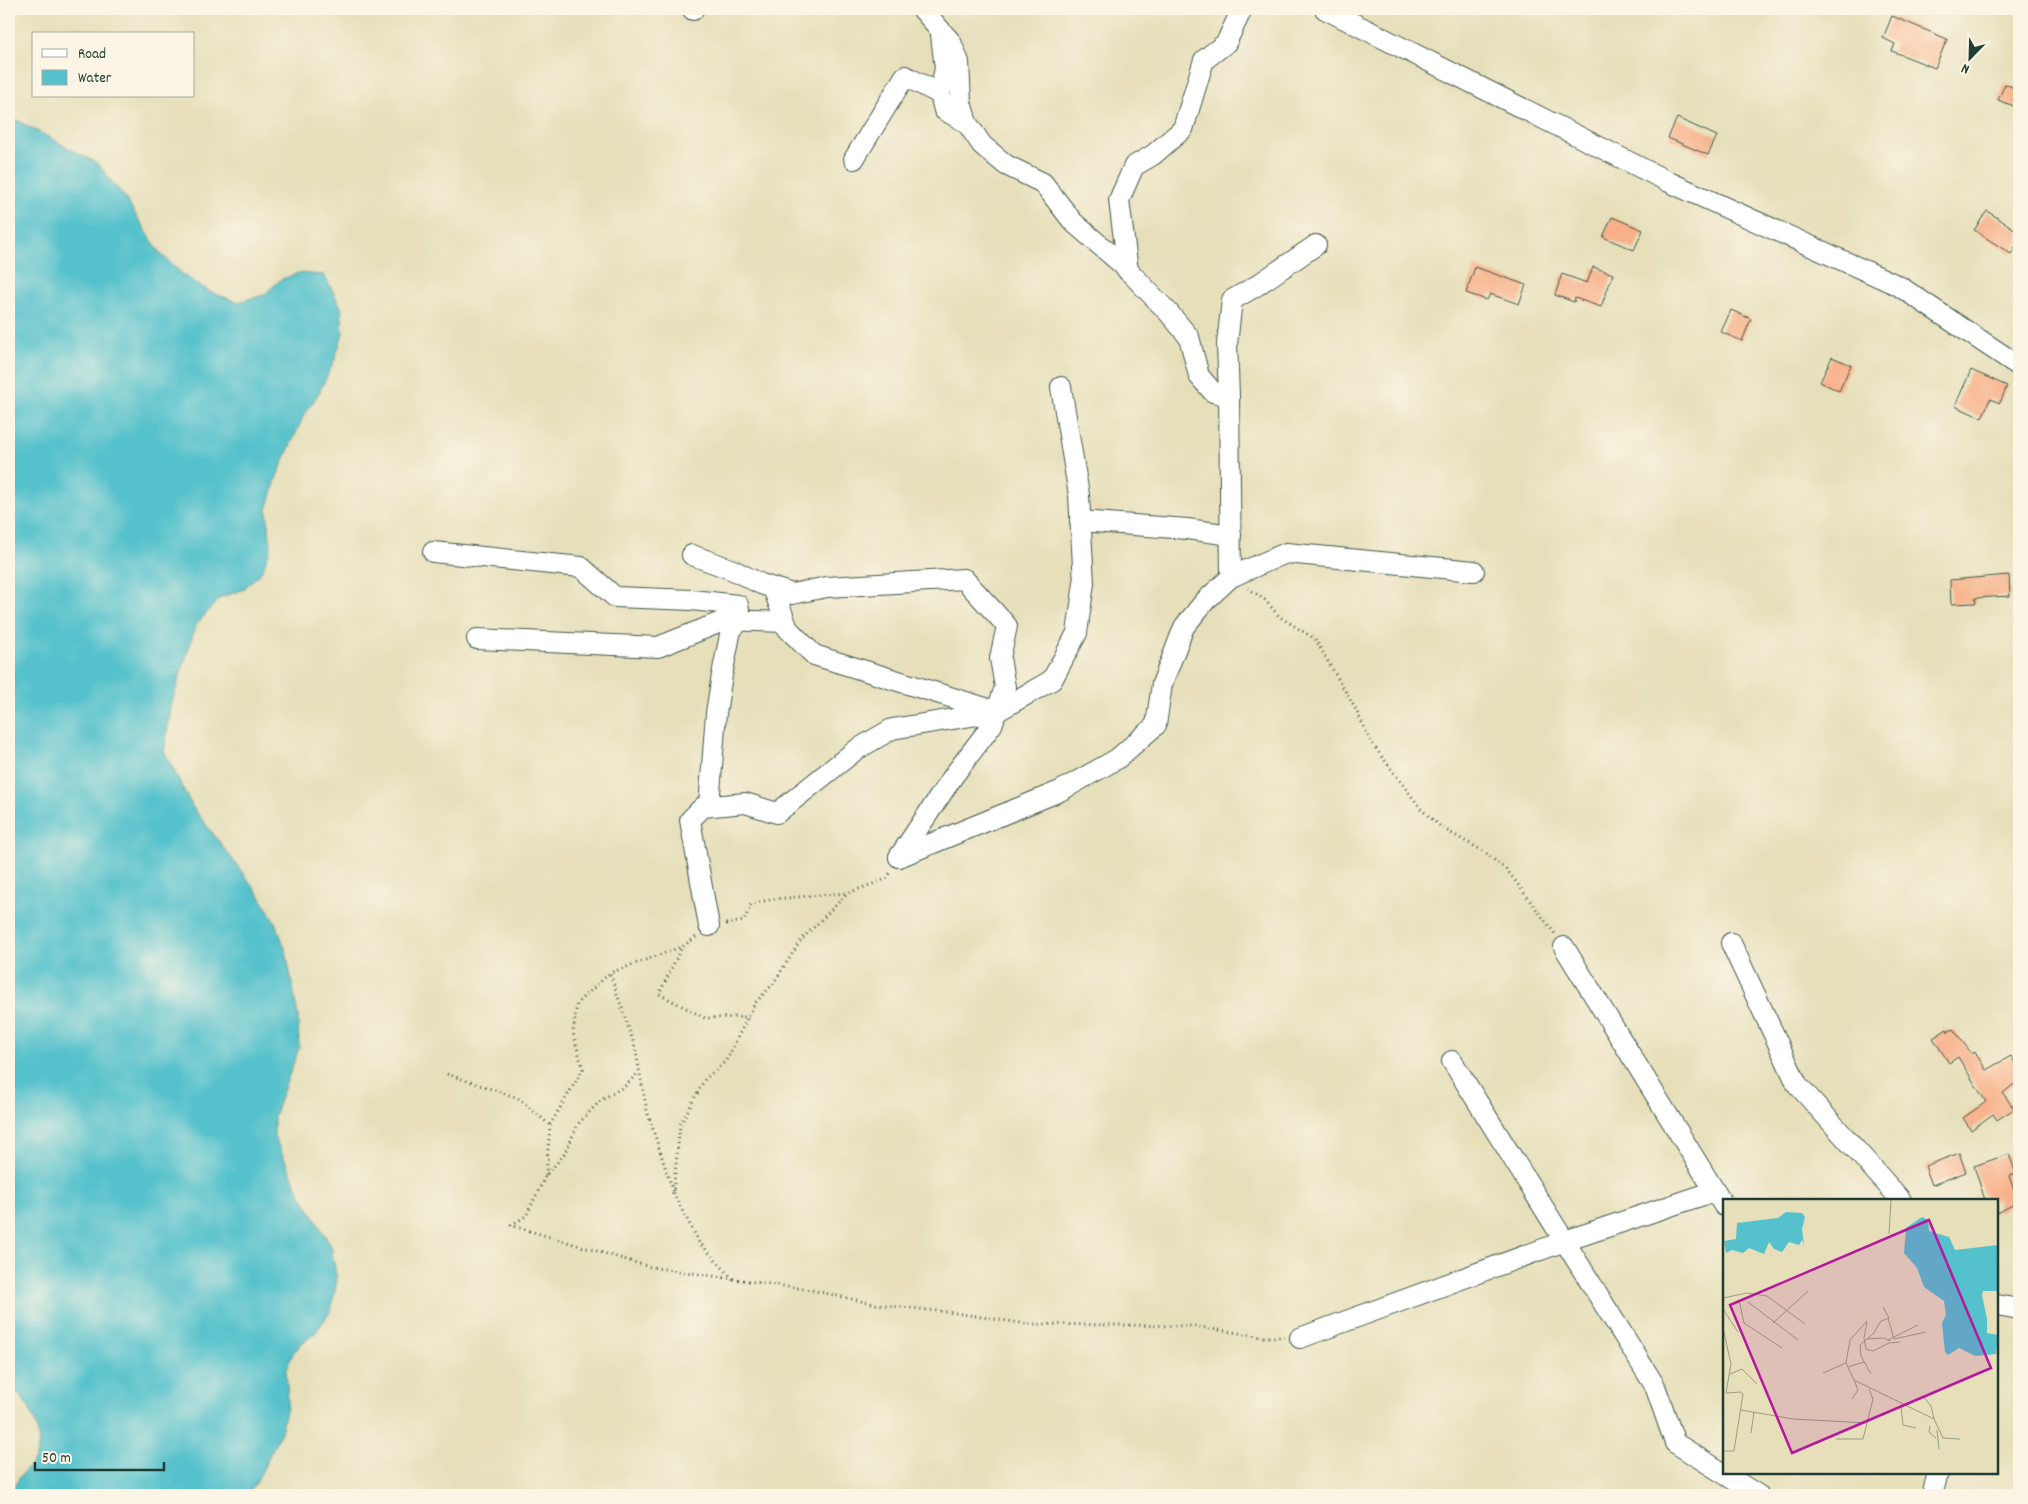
<svg xmlns="http://www.w3.org/2000/svg" width="2028" height="1504" viewBox="0 0 2028 1504" font-family="Dekko,sans-serif">
<style>
.water{fill:#54c1cc;stroke:#3a7f80}
.building{fill:#f7b088}
.lines{fill:none;stroke-linecap:round;stroke-linejoin:round}
.minor-casing{stroke:#3d5548;stroke-width:22}
.path{stroke:#3d5548;stroke-width:3;stroke-dasharray:1 4;stroke-linecap:butt}
.minor{stroke:#fff;stroke-width:20}
.inset-road{fill:none;stroke:#969e84;stroke-width:1}
.view{fill:#b5179e;fill-opacity:0.15;stroke:#b5179e;stroke-width:2.5}
.inset-edge{fill:none;stroke:#1f3d34;stroke-width:2.5}
</style>
<rect width="100%" height="100%" fill="#fcf5e5"/>
<filter id="ink" filterUnits="userSpaceOnUse"><feTurbulence type="fractalNoise" baseFrequency=".02" numOctaves="2"/><feDisplacementMap in="SourceGraphic" scale="10" xChannelSelector="R" yChannelSelector="G"/><feConvolveMatrix kernelMatrix="1 2 1 2 8 2 1 2 1" color-interpolation-filters="sRGB"/></filter>
<filter id="wash" filterUnits="userSpaceOnUse"><feTurbulence type="fractalNoise" baseFrequency=".0096" numOctaves="4" result="noise"/><feDisplacementMap in="SourceGraphic" scale="20" xChannelSelector="R" yChannelSelector="G"/><feGaussianBlur stdDeviation="1.12" result="paint"/><feColorMatrix in="noise" values="0 0 0 0 0 0 0 0 0 0 0 0 0 0 0 0 0 1.4 0 .05"/><feComposite in="paint" operator="in"/></filter>
<g filter="url(#wash)">
<rect width="100%" height="100%" fill="#e6dfba"/>
<path class="water" d="M9,116L97,163L123,195L160,253L183,275L210,292L238,302L264,295L280,280L298,273L324,275L341,307L343,333L335,359L319,393L303,417L277,476L267,510L271,547L262,571L244,589L220,598L196,625L172,702L164,751L192,806L258,893L275,922L286,951L298,1015L299,1048L274,1116V1136L299,1191L331,1246L337,1280L331,1311L315,1333L302,1343L293,1353L286,1370L288,1402L281,1432L256,1483L247,1495H12C14,1489 16,1482 20,1477C24,1470 32,1465 35,1459C46,1434 29,1399 9,1386Z"/>
<g id="blocks">
<g class="building">
<polygon points="1892,16 1947,39 1935,68 1892,51 1895,44 1883,38"/>
<polygon points="2005,84 2019,90 2019,108 1998,100"/>
<polygon points="1677,118 1717,136 1708,155 1668,138"/>
<polygon points="1987,211 2019,232 2019,242 2011,254 1974,230"/>
<polygon points="1612,217 1643,230 1634,250 1603,237"/>
<polygon points="1475,267 1526,285 1519,304 1490,294 1487,300 1466,293"/>
<polygon points="1593,267 1613,274 1601,307 1575,298 1574,302 1555,295 1562,274 1587,283"/>
<polygon points="1731,310 1751,319 1742,341 1721,332"/>
<polygon points="1832,357 1851,365 1839,391 1820,382"/>
<polygon points="1971,370 2007,386 2000,403 1990,399 1982,418 1955,406"/>
<polygon points="2009,575 2010,596 1975,598 1976,603 1951,604 1950,580"/>
<polygon points="1947,1029 1948,1032 1953,1029 1972,1054 1975,1052 1986,1070 2011,1056 2019,1070 2019,1080 2003,1093 2014,1109 1997,1120 1993,1114 1971,1130 1963,1118 1986,1102 1958,1057 1949,1063 1933,1038"/>
<polygon points="1959,1153 1966,1172 1932,1185 1925,1166"/>
<polygon points="2009,1154 2016,1174 2009,1176 2018,1202 1997,1213 1997,1200 1985,1200 1974,1166"/>
</g>
</g>
</g>
<g filter="url(#ink)">
<use href="#blocks" fill-opacity="0" stroke="#3d5548" stroke-width="1"/>
<g class="lines">
<defs>
<g id="minor">
<polyline points="692,9 693,10"/>
<polyline points="922,9 951,42 959,62 961,102 967,123 982,145 1006,165 1043,183 1073,222 1124,266 1169,313 1189,337 1199,376 1213,392 1229,396 1231,577"/>
<polyline points="1325,9 1669,182 1899,286 2019,366"/>
<polyline points="941,35 945,68 940,94 944,110 967,123"/>
<polyline points="854,159 905,76 940,94"/>
<polyline points="1128,271 1119,200 1134,166 1153,155 1183,129 1204,60 1226,43 1242,9"/>
<polyline points="1229,396 1227,344 1232,300 1256,286 1316,245"/>
<polyline points="1080,521 1187,529 1231,535"/>
<polyline points="433,552 581,567 615,597 692,600 738,605 741,620 731,630 722,675 716,713 709,806"/>
<polyline points="692,555 733,570 761,584 792,594 827,587 964,579 1007,626 1000,658 1005,687 992,725 954,775 899,857"/>
<polyline points="773,588 788,629 814,655 992,710"/>
<polyline points="477,639 658,647 726,620 785,622"/>
<polyline points="899,857 1060,791 1117,759 1156,725 1162,684 1184,627 1205,601 1231,577 1286,553 1474,571"/>
<polyline points="709,926 690,820 703,807 745,803 777,813 856,750 892,729 996,712 1052,680 1077,633 1084,583 1079,495 1061,387"/>
<polyline points="1731,943 1797,1084 1901,1200"/>
<polyline points="1564,947 1724,1206"/>
<polyline points="1452,1061 1655,1386 1675,1443 1758,1495"/>
<polyline points="1997,1305 2019,1309"/>
<polyline points="1300,1338 1565,1241 1715,1191"/>
<polyline points="1932,1495 1938,1473"/>
</g>
</defs>
<use href="#minor" class="minor-casing"/>
<g class="path">
<polyline points="1248,588 1265,600 1280,617 1315,639 1355,708 1371,742 1422,810 1442,828 1483,851 1507,870 1555,934"/>
<polyline points="726,924 744,921 751,904 773,899 847,893"/>
<polyline points="696,937 682,947 659,994 705,1018 749,1017"/>
<polyline points="447,1074 518,1098 550,1125"/>
<polyline points="546,1175 550,1125 583,1069 573,1033 577,1003 610,973"/>
<polyline points="673,1191 647,1111 635,1047 610,973 681,947"/>
<polyline points="510,1225 650,1267 811,1290 874,1304 956,1313 1027,1324 1193,1326 1264,1337 1284,1337"/>
<polyline points="511,1225 526,1216 546,1175 564,1155 578,1124 601,1100 625,1086 639,1072"/>
<polyline points="733,1279 699,1242 673,1193 680,1125 705,1079 726,1061 755,1003 773,984 801,940 848,893 886,879 891,872"/>
</g>
<use href="#minor" class="minor"/>
</g>
</g>
<g transform="translate(1723 1199)">
<rect width="275" height="275" fill="#e6dfba"/>
<path d="M63,13L79,14L82,18L79,30L81,45L79,41L76,46L66,43L59,53L51,50L46,43L41,55L26,49L20,54L9,51L3,54L1,42L13,40L14,24L55,19ZM199,18L205,21L206,32L226,38L232,51L275,46V92H260L259,96L264,120V134L275,136L273,155L252,157L236,149L225,156L222,153L219,124L223,116L221,102L201,88L194,69L181,54L183,29Z" fill="#54c1cc"/>
<path class="inset-road" d="M166,35L168,1M0,99L24,94L44,97L82,125M16,101L21,124L59,149M25,103L75,141M0,110L15,133M165,119L171,140L203,133M144,123L141,139L143,150L150,152L166,144L177,143M50,124L85,92M0,129L8,165L3,194L18,193L20,195L11,252H0M144,140L161,139L167,142M165,141L195,126M123,164L131,181L211,220L220,239L237,240M125,168L141,163M100,174L123,164L127,141L144,122M7,175L19,170L34,185M148,175L138,157L137,146L150,135L158,122L166,119L160,108M200,197L208,207L211,220M129,200L135,191L131,181M178,207L180,226L193,229M18,211L70,220L144,224M207,227L206,233L213,239M214,231L216,250M28,234L31,213M113,240H140L150,200L146,190"/>
<path class="view" d="M206,21L268,169L69,254L7,106Z"/>
<rect width="275" height="275" class="inset-edge"/>
</g>
<rect width="2028" height="1504" fill="none" stroke="#fcf5e5" stroke-width="30"/>
<rect x="32" y="32" width="162" height="65" fill="#fcf5e5" stroke="#a4ab9e"/>
<rect x="42" y="49" width="25" height="8" fill="#ffffff" stroke="#a4ab9e"/>
<text x="78" y="58" font-size="15" fill="#1f3d34">Road</text>
<rect x="42" y="70" width="25" height="15" fill="#54c1cc" stroke="#a4ab9e"/>
<text x="78" y="82" font-size="15" fill="#1f3d34">Water</text>
<g transform="translate(1970 58) rotate(203)" stroke="#fcf5e5" stroke-width="4" paint-order="stroke">
<path d="M0-4L9 19L0 12L-9 19Z" fill="#1f3d34"/>
<text y="-8" font-size="14" font-weight="bold" text-anchor="middle" fill="#1f3d34">N</text>
</g>
<path d="M35 1462v8h129v-8" fill="none" stroke="#1f3d34" stroke-width="2.5"/>
<text x="42" y="1462" font-size="15" fill="#1f3d34" stroke="#fcf5e5" stroke-width="4" paint-order="stroke">50 m</text>
</svg>
